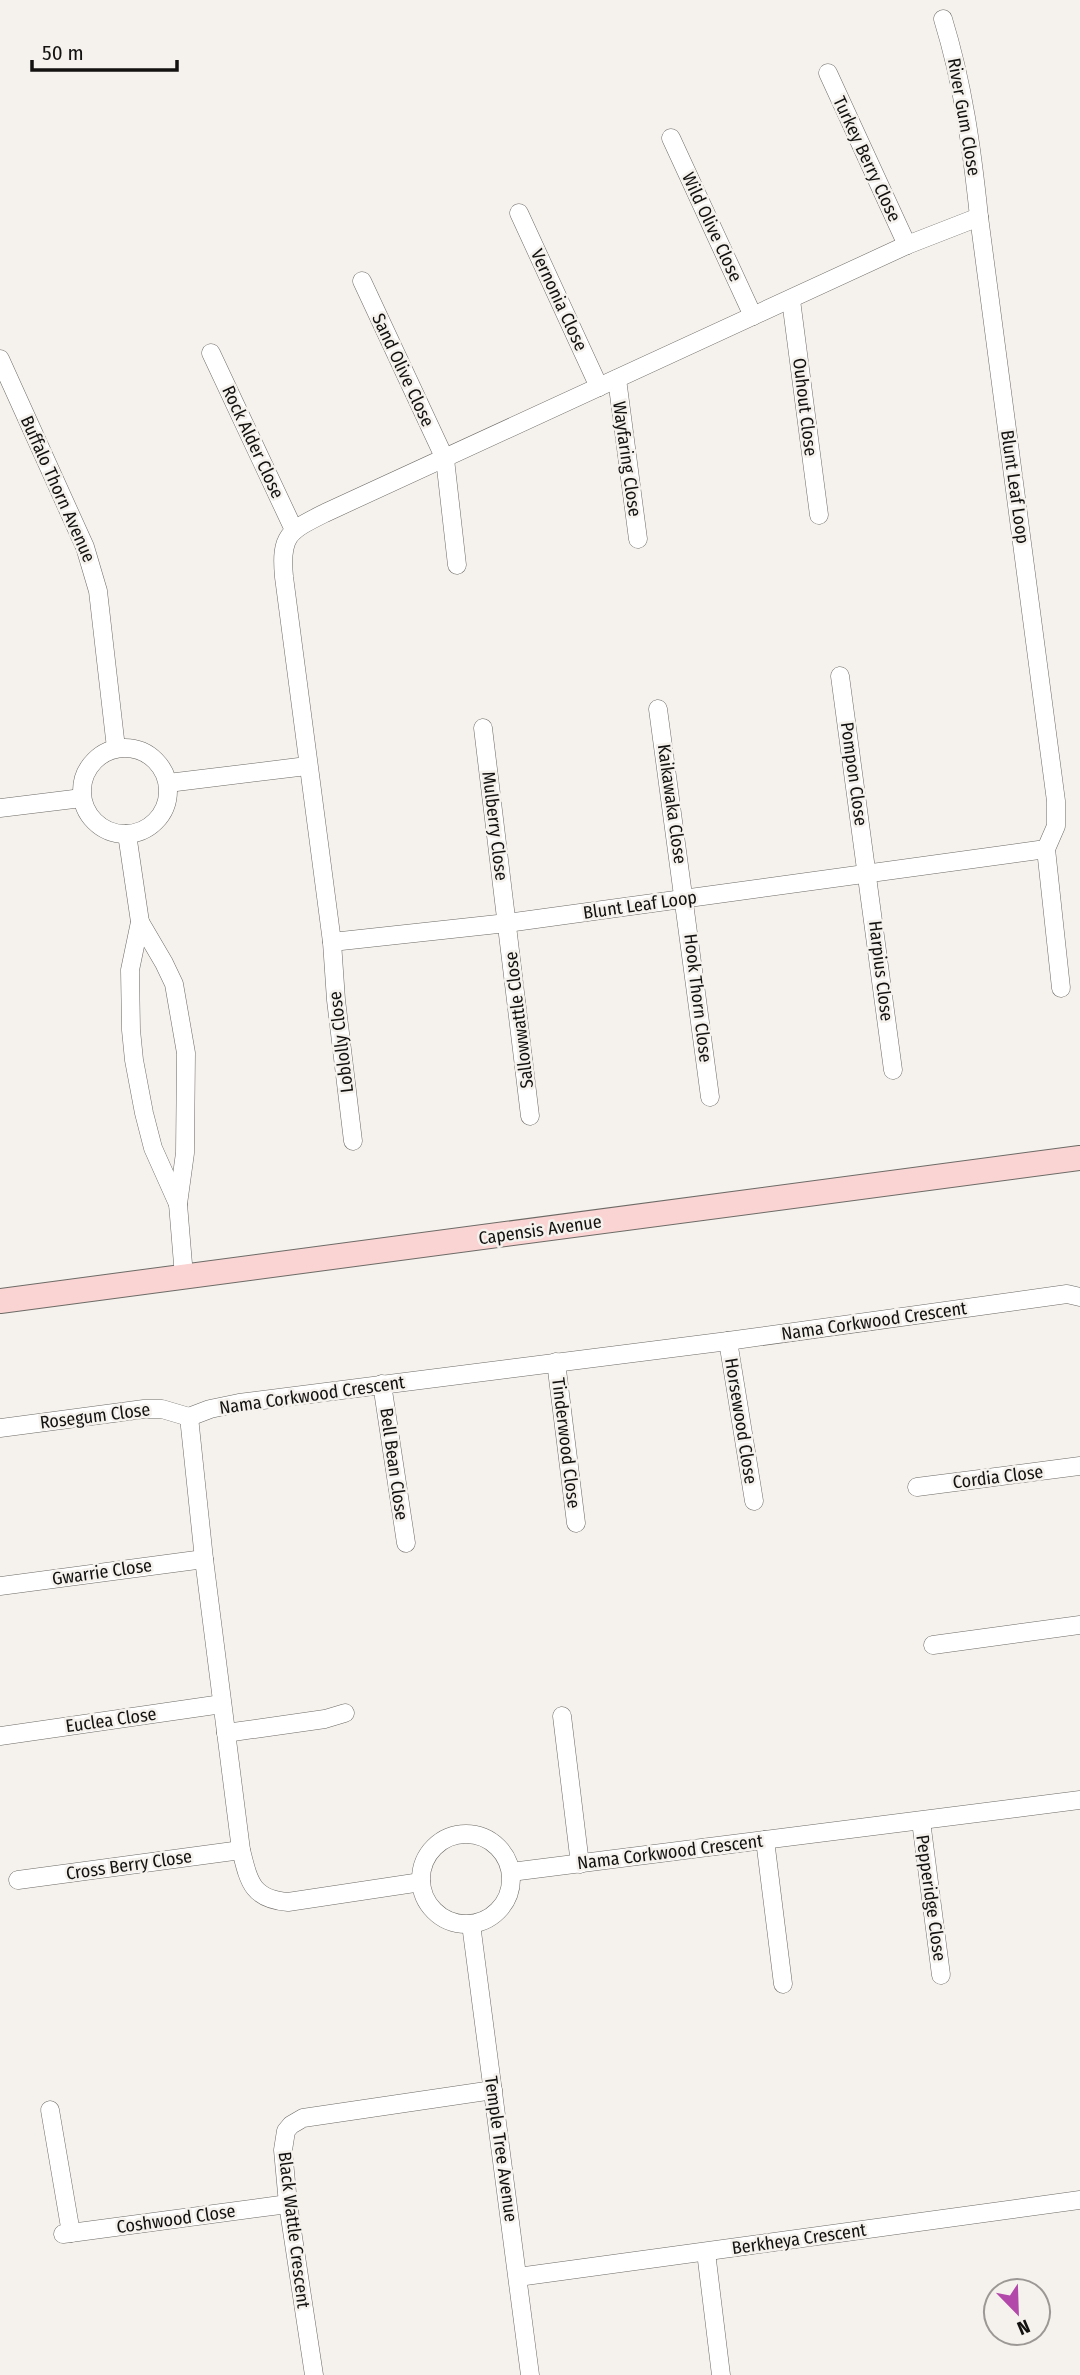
<svg xmlns="http://www.w3.org/2000/svg" width="1080" height="2375" viewBox="0 0 1080 2375" font-family="'Fira Sans Condensed',sans-serif">
<style>
.lines{fill:none;stroke-linecap:round;stroke-linejoin:round}
.street-casing{stroke:#6d6a66;stroke-width:19}
.secondary-casing{stroke:#6d6a66;stroke-width:26}
.street{stroke:#fff;stroke-width:18}
.secondary{stroke:#f9d4d3;stroke-width:24}
.labels{text-anchor:middle;stroke-width:5;stroke-linejoin:round;paint-order:stroke}
.street-label{font-size:18px;fill:#131210;stroke:#f5f2ed}
</style>
<rect width="100%" height="100%" fill="#f5f2ed"/>
<g class="lines">
<defs>
<g id="street">
<path d="M943,19C963,84 972,149 979,217L1056,801V826L1046,849"/>
<polyline points="828,73 907,245"/>
<polyline points="671,138 753,316"/>
<polyline points="519,213 599,387"/>
<polyline points="362,281 445,459 457,565"/>
<polyline points="791,300 819,515"/>
<polyline points="211,353 294,530"/>
<polyline points="0,359 85,547 98,591 116,748"/>
<polyline points="617,379 638,539"/>
<polyline points="840,676 893,1070"/>
<polyline points="658,709 710,1097"/>
<polyline points="483,728 530,1116"/>
<circle cx="125" cy="791" r="43"/>
<polyline points="168,783 307,766"/>
<polyline points="0,808 82,798"/>
<polyline points="127,834 140,922 130,970 131,1030 134,1060 144,1113 153,1148 178,1204"/>
<polyline points="1046,849 1061,988"/>
<polyline points="140,922 164,963 174,984 186,1053 185,1153 178,1204 184,1276"/>
<polyline points="332,942 507,923 1046,849"/>
<path d="M353,1141L336,1000L332,942L284,577C280,535 289,531 325,513L907,245L979,217"/>
<polyline points="728,1341 754,1501"/>
<polyline points="556,1362 576,1523"/>
<polyline points="382,1384 406,1543"/>
<polyline points="189,1417 210,1409 239,1403 728,1341 1067,1294 1080,1297"/>
<path d="M189,1417L204,1559L241,1850C249,1882 252,1899 288,1902L421,1882"/>
<polyline points="0,1428 144,1409 162,1409 189,1417"/>
<polyline points="917,1487 1080,1466"/>
<polyline points="0,1586 204,1559"/>
<polyline points="933,1645 1080,1625"/>
<polyline points="562,1716 580,1864"/>
<polyline points="226,1733 325,1719 345,1713"/>
<polyline points="0,1736 222,1704"/>
<polyline points="921,1821 941,1975"/>
<circle cx="466" cy="1879" r="45"/>
<polyline points="765,1840 783,1984"/>
<polyline points="511,1872 1080,1800"/>
<polyline points="18,1880 241,1850"/>
<polyline points="471,1924 530,2375"/>
<polyline points="50,2110 71,2233"/>
<polyline points="63,2234 288,2204"/>
<polyline points="706,2252 721,2375"/>
<polyline points="518,2277 1080,2200"/>
<polyline points="314,2375 288,2204 283,2150 286,2131 291,2125 303,2118 493,2090"/>
</g>
<polyline id="secondary" points="0,1301 1080,1158"/>
</defs>
<use href="#street" class="street-casing"/>
<use href="#secondary" class="secondary-casing"/>
<use href="#street" class="street"/>
<use href="#secondary" class="secondary"/>
</g>
<g class="labels">
<g class="street-label">
<text transform="translate(964 117) rotate(80)" y="6">River Gum Close</text>
<text transform="translate(867 159) rotate(65)" y="6">Turkey Berry Close</text>
<text transform="translate(712 227) rotate(65)" y="6">Wild Olive Close</text>
<text transform="translate(559 300) rotate(65)" y="6">Vernonia Close</text>
<text transform="translate(403 370) rotate(65)" y="6">Sand Olive Close</text>
<text transform="translate(805 407) rotate(83)" y="6">Ouhout Close</text>
<text transform="translate(253 442) rotate(65)" y="6">Rock Alder Close</text>
<text transform="translate(627 459) rotate(82)" y="6">Wayfaring Close</text>
<text transform="translate(1015 487) rotate(82)" y="6">Blunt Leaf Loop</text>
<text transform="translate(58 489) rotate(66)" y="6">Buffalo Thorn Avenue</text>
<text transform="translate(854 774) rotate(82)" y="6">Pompon Close</text>
<text transform="translate(672 804) rotate(82)" y="6">Kaikawaka Close</text>
<text transform="translate(495 826) rotate(83)" y="6">Mulberry Close</text>
<text transform="translate(640 905) rotate(-8)" y="6">Blunt Leaf Loop</text>
<text transform="translate(881 971) rotate(83)" y="6">Harpius Close</text>
<text transform="translate(698 998) rotate(83)" y="6">Hook Thorn Close</text>
<text transform="translate(519 1020) rotate(-97)" y="6">Sallowwattle Close</text>
<text transform="translate(341 1042) rotate(-97)" y="6">Loblolly Close</text>
<text transform="translate(540 1230) rotate(-8)" y="6">Capensis Avenue</text>
<text transform="translate(874 1321) rotate(-8)" y="6">Nama Corkwood Crescent</text>
<text transform="translate(312 1395) rotate(-8)" y="6">Nama Corkwood Crescent</text>
<text transform="translate(95 1416) rotate(-7)" y="6">Rosegum Close</text>
<text transform="translate(741 1421) rotate(81)" y="6">Horsewood Close</text>
<text transform="translate(566 1443) rotate(83)" y="6">Tinderwood Close</text>
<text transform="translate(394 1464) rotate(82)" y="6">Bell Bean Close</text>
<text transform="translate(998 1477) rotate(-7)" y="6">Cordia Close</text>
<text transform="translate(102 1572) rotate(-8)" y="6">Gwarrie Close</text>
<text transform="translate(111 1720) rotate(-8)" y="6">Euclea Close</text>
<text transform="translate(670 1852) rotate(-7)" y="6">Nama Corkwood Crescent</text>
<text transform="translate(129 1865) rotate(-8)" y="6">Cross Berry Close</text>
<text transform="translate(931 1898) rotate(82)" y="6">Pepperidge Close</text>
<text transform="translate(501 2149) rotate(82)" y="6">Temple Tree Avenue</text>
<text transform="translate(176 2219) rotate(-8)" y="6">Coshwood Close</text>
<text transform="translate(294 2230) rotate(83)" y="6">Black Wattle Crescent</text>
<text transform="translate(799 2239) rotate(-8)" y="6">Berkheya Crescent</text>
</g>
</g>
<g transform="translate(1017 2312) rotate(157)"><circle r="33" fill="#f5f2ed" stroke="#9b9895" stroke-width="2"/>
<path d="M0-5L12 26L0 18L-12 26Z" fill="#b248a9"/>
<text y="-10" font-size="19" font-weight="bold" text-anchor="middle" fill="#131210">N</text>
</g>
<path d="M32 60v10h145v-10" fill="none" stroke="#131210" stroke-width="3.5"/>
<text x="42" y="60" font-size="21" fill="#131210" stroke="#f5f2ed" stroke-width="5" paint-order="stroke">50 m</text>
</svg>
